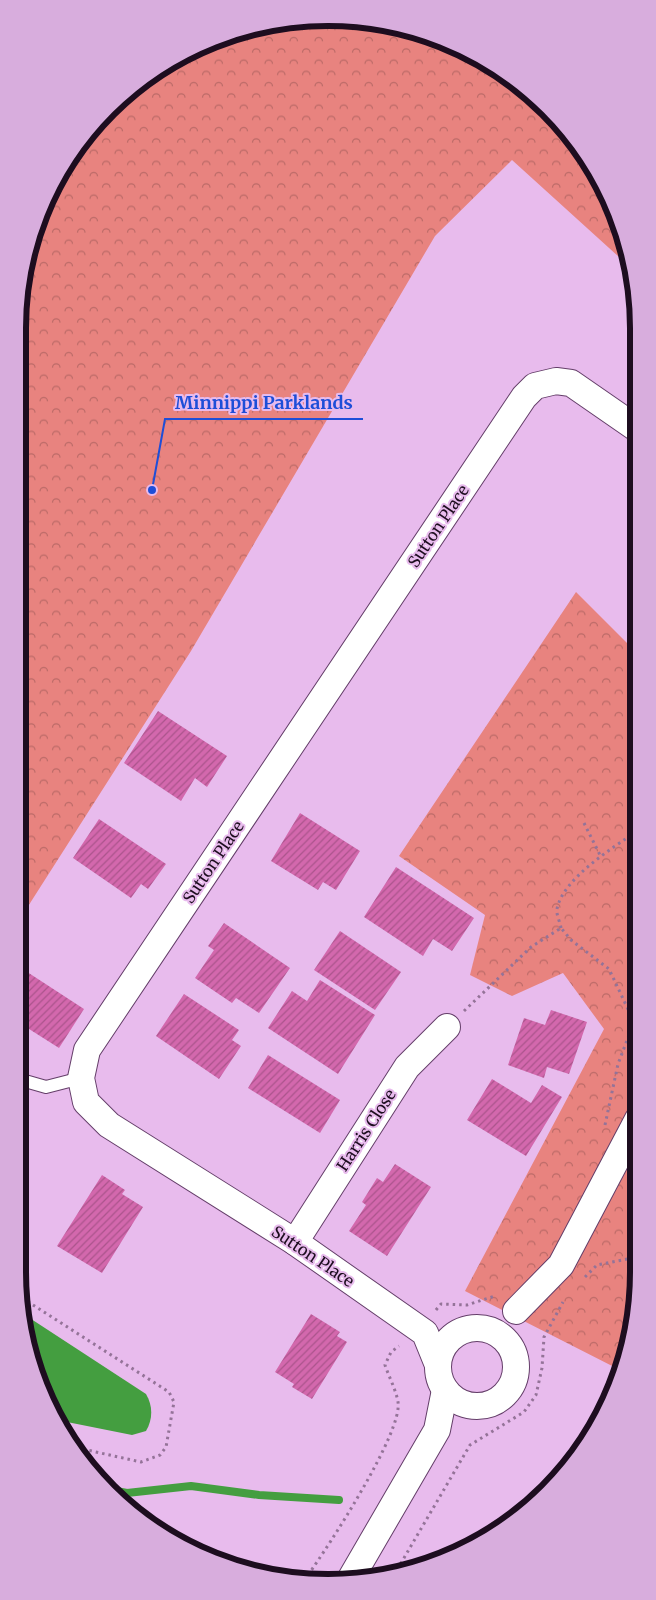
<svg xmlns="http://www.w3.org/2000/svg" width="656" height="1600" viewBox="0 0 656 1600" font-family="Merriweather,serif">
<style>
.park{fill:url(#park-crowns)}
.water{fill:#449e40}
.lines{fill:none;stroke-linecap:round;stroke-linejoin:round}
.stream{stroke:#449e40;stroke-width:8}
.building{fill:url(#building-hatch)}
.service-casing{stroke:#643e69;stroke-width:14}
.minor-casing{stroke:#643e69;stroke-width:28}
.path{stroke:#947398;stroke-width:3;stroke-dasharray:2.5 4;stroke-linecap:butt}
.service{stroke:#fff;stroke-width:12}
.minor{stroke:#fff;stroke-width:26}
.labels{text-anchor:middle;stroke-width:4;stroke-linejoin:round;paint-order:stroke}
.street-label{font-size:16px;fill:#1d0d1f;stroke:#e8bbed}
.rim{fill:none;stroke:#1d0d1f;stroke-width:6}
.leader{fill:none;stroke:#1d4ed8;stroke-width:2}
.callout-dot{fill:#1d4ed8;stroke:#e8bbed;stroke-width:2}
.callout-label{font-size:18px;text-anchor:middle;font-weight:bold;fill:#1d4ed8;stroke:#e8bbed;stroke-width:4;stroke-linejoin:round;paint-order:stroke}
</style>
<defs>
<pattern id="park-crowns" width="20" height="18" patternUnits="userSpaceOnUse" patternTransform="scale(1.25)"><rect width="20" height="18" fill="#e8837f"/><path d="M2 6a3 3 0 1 1 6 0M12 15a3 3 0 1 1 6 0" fill="none" stroke="#bb6a67"/></pattern>
<pattern id="building-hatch" width="6" height="6" patternUnits="userSpaceOnUse" patternTransform="scale(1.25)"><rect width="6" height="6" fill="#d368ad"/><path d="M-1 1l2-2M0 6l6-6M5 7l2-2" fill="none" stroke="#ab548c"/></pattern>
</defs>
<rect width="100%" height="100%" fill="#e8bbed"/>
<g class="park">
<polygon points="307,18 428,34 501,70 562,123 615,209 630,267 512,160 435,236 191,651 18,922 18,328 34,228 94,123 190,50"/>
<polygon points="576,592 637,653 638,1272 622,1371 465,1291 604,1029 563,973 512,996 470,975 485,915 399,856"/>
</g>
<path class="water" d="M25,1315L146,1394C153,1406 153,1419 146,1431L132,1435L62,1421L34,1372Z"/>
<g class="lines">
<polyline class="stream" points="111,1490 127,1493 191,1486 259,1495 339,1500"/>
</g>
<g class="building">
<polygon points="158,711 227,756 207,787 195,778 181,801 124,763"/>
<polygon points="300,813 360,851 336,890 323,882 318,890 271,861"/>
<polygon points="99,819 166,864 148,889 141,884 131,898 73,858"/>
<polygon points="396,867 474,918 452,951 433,939 423,956 364,917"/>
<polygon points="224,923 290,968 259,1013 236,998 232,1003 195,978 214,950 208,946"/>
<polygon points="340,931 401,972 375,1010 314,970"/>
<polygon points="18,966 84,1009 59,1048 18,1022"/>
<polygon points="320,980 375,1015 338,1074 268,1028 292,991 307,1001"/>
<polygon points="184,994 239,1030 232,1040 241,1046 219,1079 156,1036"/>
<polygon points="551,1010 587,1022 569,1074 547,1067 544,1078 508,1065 524,1018 545,1025"/>
<polygon points="268,1055 340,1100 320,1133 248,1088"/>
<polygon points="492,1079 531,1103 542,1085 562,1097 526,1156 467,1120"/>
<polygon points="395,1164 431,1187 387,1256 349,1231 366,1205 362,1202 377,1178 383,1182"/>
<polygon points="102,1175 125,1190 122,1194 143,1207 102,1273 57,1246"/>
<polygon points="311,1314 340,1332 337,1336 347,1342 312,1399 292,1387 294,1384 275,1372"/>
</g>
<g class="lines">
<defs>
<polyline id="service" points="18,1079 46,1087 81,1078"/>
<g id="minor">
<polyline points="295,1242 407,1067 447,1027"/>
<polyline points="516,1311 561,1265 638,1119"/>
<circle cx="477" cy="1367" r="39"/>
<polyline points="438,1365 425,1333 295,1242 109,1125 86,1102 81,1078 87,1050 524,397 535,386 556,381 571,383 636,428"/>
<polyline points="351,1578 437,1430 445,1390"/>
</g>
</defs>
<use href="#service" class="service-casing"/>
<use href="#minor" class="minor-casing"/>
<g class="path">
<polyline points="584,823 601,857"/>
<path d="M561,928C560,922 556,914 557,909C563,878 613,848 637,831"/>
<polyline points="464,1011 531,947 561,928 571,940 609,969 634,1022"/>
<polyline points="605,1125 618,1064 634,1022 638,1019"/>
<polyline points="585,1277 597,1265 638,1257"/>
<polyline points="22,1298 169,1392 174,1402 166,1447 160,1455 141,1462 78,1448"/>
<polyline points="436,1310 441,1304 467,1305 495,1296"/>
<path d="M308,1575C328,1547 403,1432 398,1402C396,1390 389,1377 385,1365L391,1352L399,1346"/>
<polyline points="394,1575 470,1445 524,1412 536,1395 542,1368 544,1337 563,1302"/>
</g>
<use href="#service" class="service"/>
<use href="#minor" class="minor"/>
</g>
<g class="labels">
<g class="street-label">
<text transform="translate(438 526) rotate(-56)" y="6">Sutton Place</text>
<text transform="translate(213 862) rotate(-56)" y="6">Sutton Place</text>
<text transform="translate(366 1130) rotate(-57)" y="6">Harris Close</text>
<text transform="translate(313 1256) rotate(34)" y="6">Sutton Place</text>
</g>
</g>
<path d="M0 0H656V1600H0ZM328 26H328A302 302 0 0 1 630 328V1272A302 302 0 0 1 328 1574H328A302 302 0 0 1 26 1272V328A302 302 0 0 1 328 26Z" fill="#d8addd" fill-rule="evenodd"/>
<path class="rim" d="M328 26H328A302 302 0 0 1 630 328V1272A302 302 0 0 1 328 1574H328A302 302 0 0 1 26 1272V328A302 302 0 0 1 328 26Z"/>
<path class="leader" d="M152 490L165 419H363"/>
<circle class="callout-dot" cx="152" cy="490" r="5"/>
<g class="callout-label">
<text x="264" y="409">Minnippi Parklands</text>
</g>
</svg>
